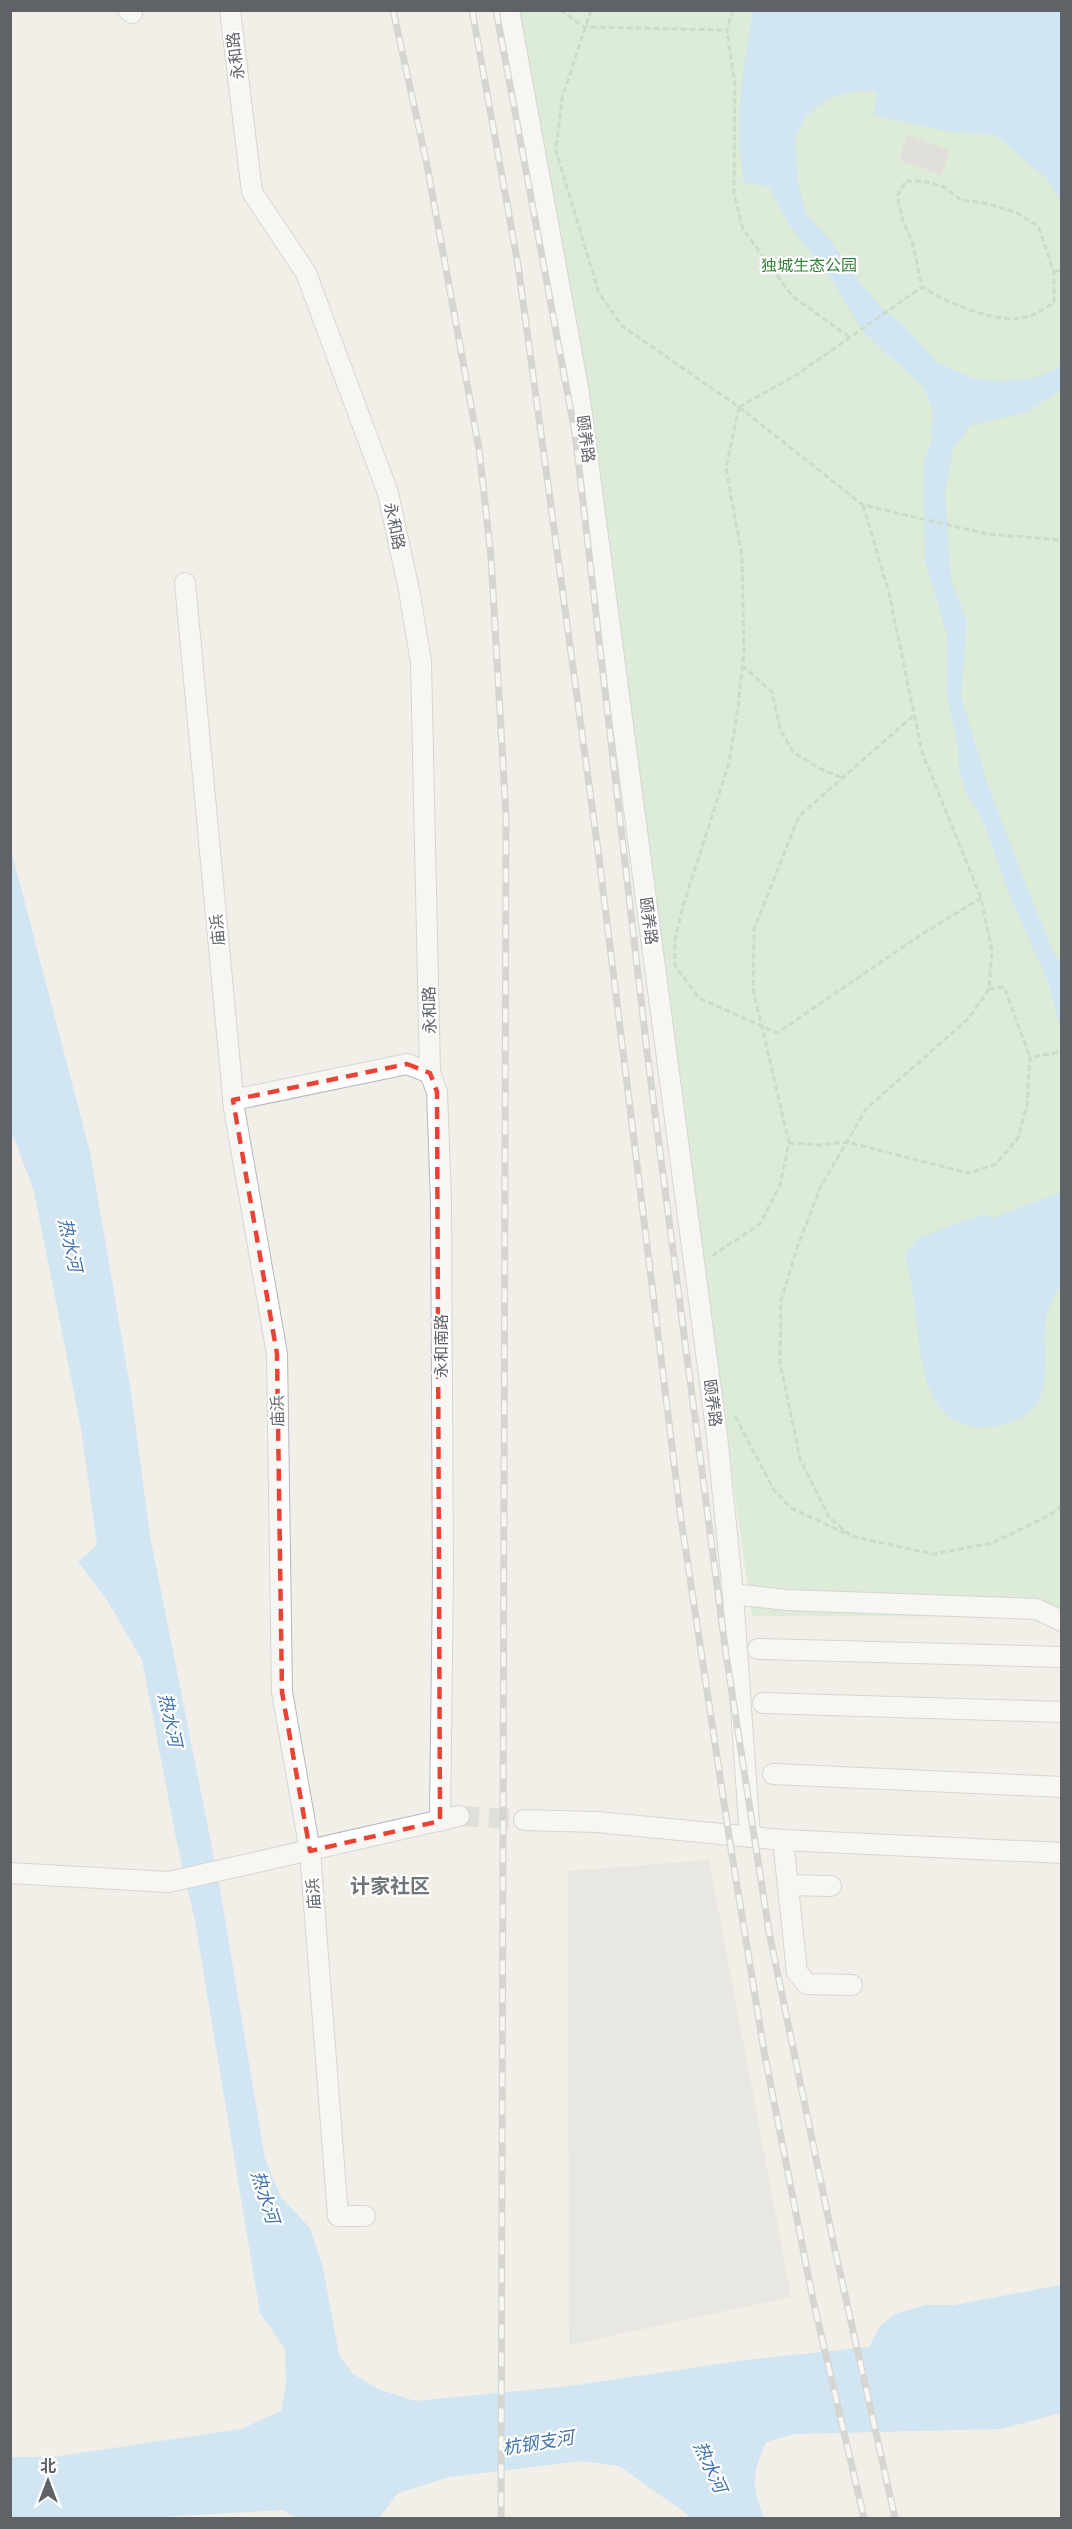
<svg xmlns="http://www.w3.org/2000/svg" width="1072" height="2529" viewBox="0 0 1072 2529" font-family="'DejaVu Sans','Noto Sans SC',sans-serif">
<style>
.industrial{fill:#e0deda}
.green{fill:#c5e8c5}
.water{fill:#aadaff}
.building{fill:#cccac5;stroke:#d6d1c6;stroke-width:1.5}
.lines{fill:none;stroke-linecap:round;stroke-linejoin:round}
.minor-tunnel{stroke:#ccccc8;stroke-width:20;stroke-dasharray:20 10;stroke-linecap:butt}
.minor-casing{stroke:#b5b8bc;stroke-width:22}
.path{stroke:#9cc7a9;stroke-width:3;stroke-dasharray:6 3;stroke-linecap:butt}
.minor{stroke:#fff;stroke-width:20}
.rail-casing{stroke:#b6b7b8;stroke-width:7}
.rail{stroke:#fff;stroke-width:4.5;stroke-dasharray:14;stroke-linecap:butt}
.marked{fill:none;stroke:#ea4335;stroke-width:4.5;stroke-dasharray:12 8;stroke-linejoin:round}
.labels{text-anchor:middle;stroke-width:4.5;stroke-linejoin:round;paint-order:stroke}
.street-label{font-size:16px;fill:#5f6368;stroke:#fff}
.park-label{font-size:16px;fill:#348238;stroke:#fff}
.water-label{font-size:18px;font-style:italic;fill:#4174aa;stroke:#fff}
.quarter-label{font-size:20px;font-weight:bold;fill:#70757a;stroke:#fff}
</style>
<rect width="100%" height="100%" fill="#f1efe8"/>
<polygon class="industrial" points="709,1860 791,2297 569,2345 568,1871"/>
<polygon class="green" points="512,11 1061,11 1061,1617 752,1616 630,748"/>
<g class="water">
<path d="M753,11H1061V202L1046,178L995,135L951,132L874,115L877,91H859L829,98L805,117L795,139L798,181L805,213L832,242L854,275L881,307L902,323L938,363L972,378L1004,381L1033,378L1058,368L1061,363V390L1025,413L971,425L953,449L945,493L951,578L967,622L961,697L987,782L1026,885L1053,952L1061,962V1029L1047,979L1010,896L984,823L967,794L959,772L958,745L947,696V635L925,560L923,464L931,442L933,412L924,388L864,333L831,279L788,223L769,187L744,182C733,123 743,69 753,11Z"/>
<path d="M10,846L90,1152L131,1392L150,1536L219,1883L265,2159L281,2197L310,2228L323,2268L339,2355L353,2374L378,2389L415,2401L570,2386L746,2360L869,2347L880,2326L895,2314L925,2305H954L1061,2285V2413L1001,2429L794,2434L766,2442C753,2471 750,2489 765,2518H689L687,2514L619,2466L582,2461L449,2477L398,2493L379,2518H296L283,2510L145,2518H11V2457H53L241,2429L281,2411L286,2385L285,2349L260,2313L195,1921L176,1838L142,1660L107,1600L78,1562L97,1545L81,1428L34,1191L11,1130Z"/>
<path d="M1061,1192V1287L1058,1289C1055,1297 1049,1305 1047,1314C1041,1341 1051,1373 1039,1400C1032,1417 1011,1424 994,1426C922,1436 921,1357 915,1308C913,1290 908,1271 905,1254L918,1238L983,1214L993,1218Z"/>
</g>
<polygon class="building" points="907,135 949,151 941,174 900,160"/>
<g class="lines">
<polyline class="minor-tunnel" points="459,1816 524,1820"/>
<defs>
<g id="minor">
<polyline points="128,10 132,13"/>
<polyline points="230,10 252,192 306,273 388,493 409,590 421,662 430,1073"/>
<polyline points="509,10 579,393 717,1436 733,1594 750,1837"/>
<polyline points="185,583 234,1108 277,1354 282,1692 310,1851 338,2216 365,2216"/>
<polyline points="233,1100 407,1064 430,1073 437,1092 441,1201 443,1574 440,1821"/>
<polyline points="733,1594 787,1600 1036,1609 1062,1621"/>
<polyline points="758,1649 1062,1657"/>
<polyline points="763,1703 1062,1712"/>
<polyline points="773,1774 1062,1787"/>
<polyline points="524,1820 597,1822 783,1840 1062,1853"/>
<polyline points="783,1840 797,1972 807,1984 852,1985"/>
<polyline points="10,1873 169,1882 459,1816"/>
<polyline points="788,1885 831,1886"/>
</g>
</defs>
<use href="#minor" class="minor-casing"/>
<g class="path">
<polyline points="560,10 584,27 727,30"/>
<polyline points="591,10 562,98 556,151 599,293 622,326 739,407 863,505 987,534 1062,540"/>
<polyline points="733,10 727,30 735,85 734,194 743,229 792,296 848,336"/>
<path d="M906,181H923L944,187L961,200L985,203L1015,212L1038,226L1054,272V303C1046,307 1038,313 1029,316C1001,327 945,302 922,287L912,241L903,221L897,196Z"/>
<polyline points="1054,272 1062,269"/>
<polyline points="739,407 726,468 742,556 744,652 738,707 729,763 683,906 675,940 675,966 699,998 777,1033 922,934 981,898"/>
<polyline points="739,407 796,375 922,287"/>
<polyline points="863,505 889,593 922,752 981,898 992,951 989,989 969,1018 866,1109 821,1186 797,1248 781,1301 780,1362 800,1459 829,1517 851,1536 933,1554 992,1543 1048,1516 1062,1506"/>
<polyline points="742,665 772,692 780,729 793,752 819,768 842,778"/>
<polyline points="989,989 1004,987 1030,1057"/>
<polyline points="789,1143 820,1145 847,1142 968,1173 996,1164 1018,1138 1027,1105 1030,1057 1062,1052"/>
<polyline points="712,1256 760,1224 780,1185 789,1143 753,989 754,929 799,816 914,715"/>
<polyline points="735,1416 774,1490 791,1508 847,1534"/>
</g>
<use href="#minor" class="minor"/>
<defs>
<g id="rail">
<polyline points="393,10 426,160 479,449 491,557 506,816 501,2518"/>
<polyline points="472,10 518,265 599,858 681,1519 731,1849 764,2051 813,2300 864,2518"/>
<polyline points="496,10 575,433 648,1060 726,1654 769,1932 835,2250 895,2518"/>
</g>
</defs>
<use href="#rail" class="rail-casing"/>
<use href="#rail" class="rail"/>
</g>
<path d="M0 0H1072V2529H0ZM407,1064L430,1073L437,1092L440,1821L310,1851L282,1692L277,1354L233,1100Z" fill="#f1efe8" fill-opacity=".55" fill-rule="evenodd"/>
<path class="marked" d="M407,1064L430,1073L437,1092L440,1821L310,1851L282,1692L277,1354L233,1100Z"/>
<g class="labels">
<g class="street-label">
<text transform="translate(235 56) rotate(-97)" y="6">永和路</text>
<text transform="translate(586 439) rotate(82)" y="6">颐养路</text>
<text transform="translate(395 526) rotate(78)" y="6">永和路</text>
<text transform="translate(649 921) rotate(82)" y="6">颐养路</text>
<text transform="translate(217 930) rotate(-95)" y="6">庙浜</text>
<text transform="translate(429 1010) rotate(-91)" y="6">永和路</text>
<text transform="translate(441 1346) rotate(-90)" y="6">永和南路</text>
<text transform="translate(713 1403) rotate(82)" y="6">颐养路</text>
<text transform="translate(277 1411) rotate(-91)" y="6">庙浜</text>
<text transform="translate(313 1894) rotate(-94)" y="6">庙浜</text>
</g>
<g class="park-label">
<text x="809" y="271">独城生态公园</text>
</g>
<g class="water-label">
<text transform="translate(70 1245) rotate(78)" y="6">热水河</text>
<text transform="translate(170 1720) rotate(78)" y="6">热水河</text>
<text transform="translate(265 2197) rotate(72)" y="6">热水河</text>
<text transform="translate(538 2443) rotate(-9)" y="6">杭钢支河</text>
<text transform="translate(710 2467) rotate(65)" y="6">热水河</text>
</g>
<g class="quarter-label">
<text x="390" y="1893">计家社区</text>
</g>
</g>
<rect width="1072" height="2529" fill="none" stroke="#5f6368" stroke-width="24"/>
<g transform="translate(48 2481)" stroke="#ffffff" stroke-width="4.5" paint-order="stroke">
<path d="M0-4.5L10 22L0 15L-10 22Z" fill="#5f6368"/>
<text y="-9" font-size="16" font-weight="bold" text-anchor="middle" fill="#5f6368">北</text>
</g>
</svg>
